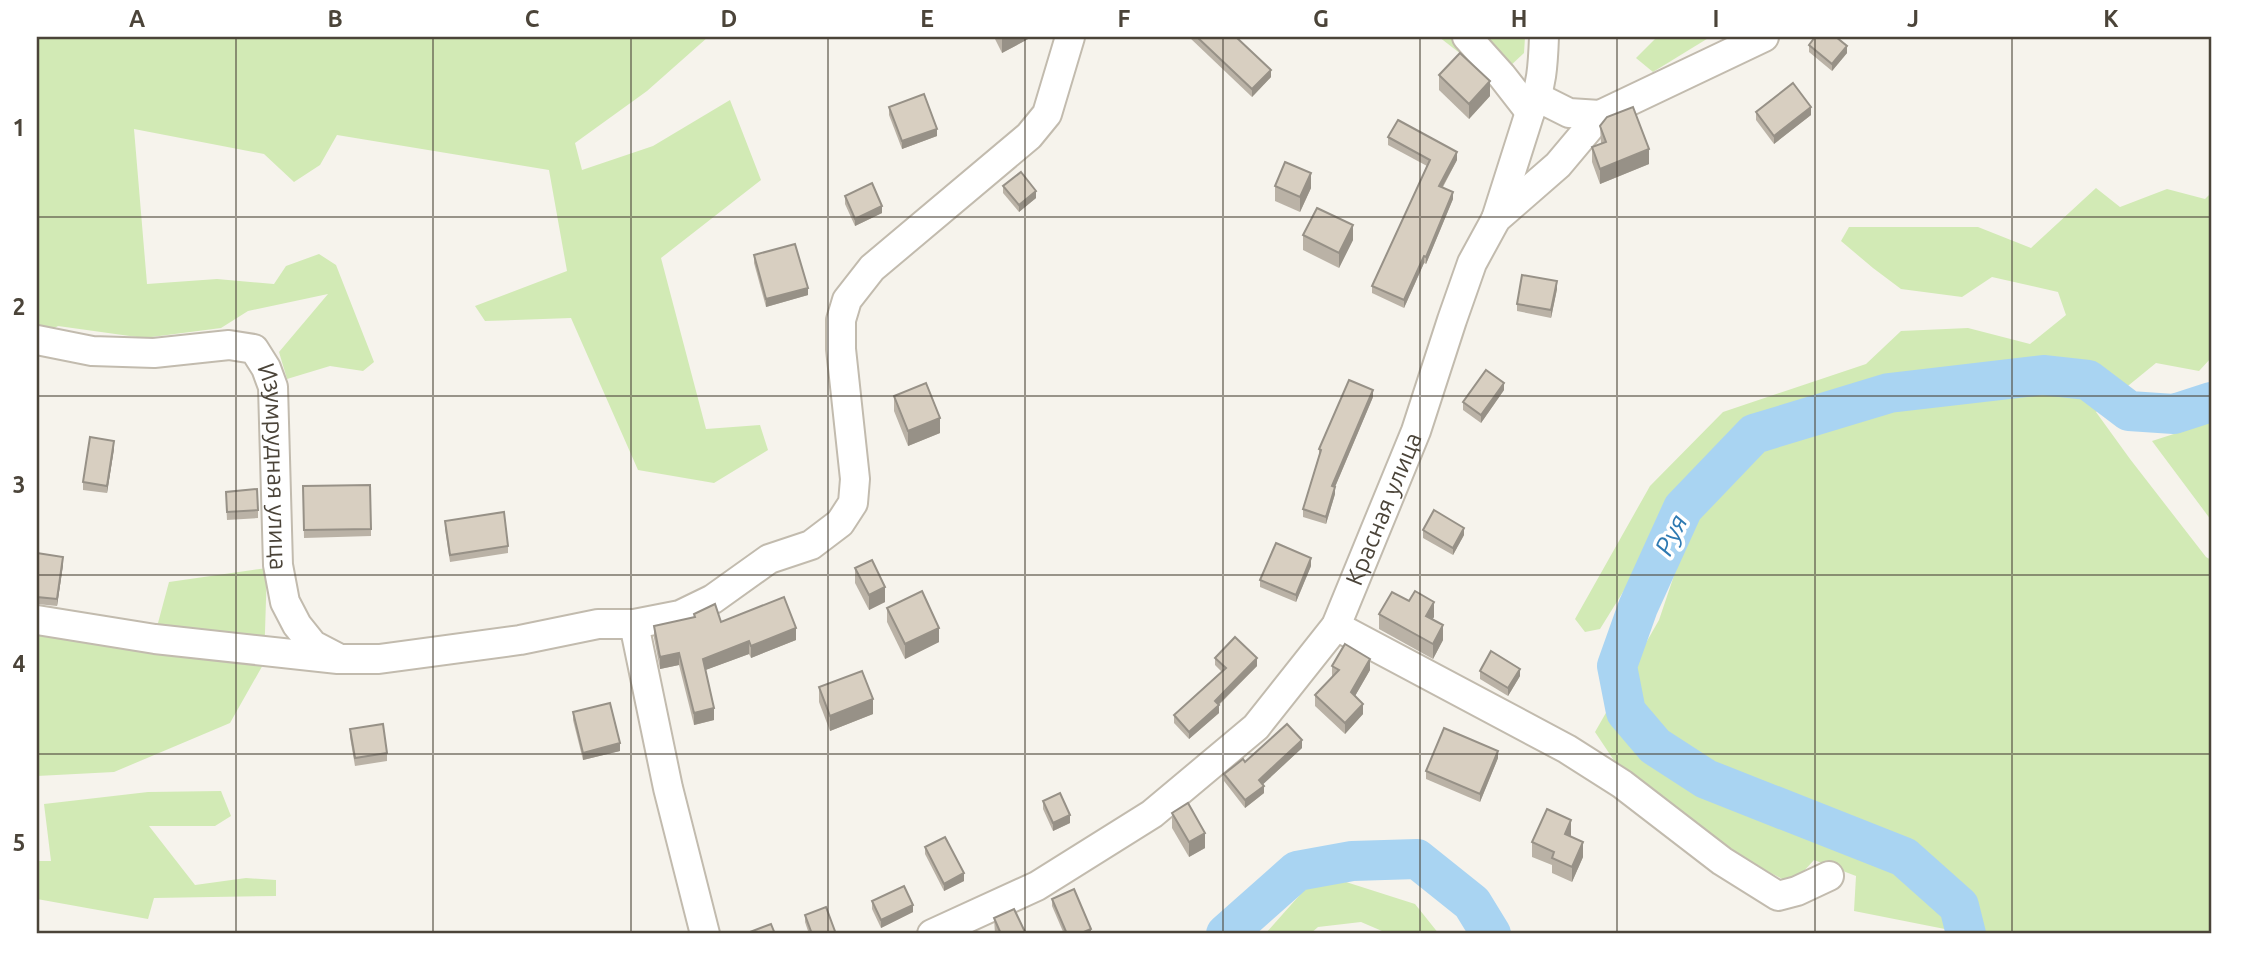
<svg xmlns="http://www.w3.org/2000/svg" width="2248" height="971" viewBox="0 0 2248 971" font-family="Ubuntu,sans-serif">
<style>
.green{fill:#d2eab5}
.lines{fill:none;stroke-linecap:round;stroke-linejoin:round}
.river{stroke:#a9d4f2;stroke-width:40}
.minor-casing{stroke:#c2bbae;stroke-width:32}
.minor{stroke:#fff;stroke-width:28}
.wall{fill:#bab2a6}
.shaded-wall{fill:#979187}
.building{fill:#d8cfc1;stroke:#979187;stroke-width:2}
.grid{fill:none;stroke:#4b4439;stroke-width:2;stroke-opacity:0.55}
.labels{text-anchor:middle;stroke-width:7;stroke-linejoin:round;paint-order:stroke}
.street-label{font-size:24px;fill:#4b4439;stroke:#fff}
.water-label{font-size:26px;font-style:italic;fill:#2e7ab2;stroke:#fff}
.neatline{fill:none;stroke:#4b4439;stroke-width:2.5}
.grid-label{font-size:23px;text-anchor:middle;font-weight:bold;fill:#4b4439}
</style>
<rect width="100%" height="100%" fill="#f6f3ec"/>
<g class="green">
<polygon points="37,37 708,37 647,91 575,143 582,170 653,146 730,100 761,180 661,258 706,429 760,425 768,450 714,483 638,470 571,318 485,321 475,306 567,271 549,170 337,135 320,165 294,182 264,154 134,129 147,284 217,279 274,284 286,266 319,254 336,265 374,362 363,371 330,366 287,379 279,352 328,294 248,311 221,328 144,338 58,326 37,338"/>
<polygon points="1439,37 1525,37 1524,53 1509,67 1470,61"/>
<polygon points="1657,37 1710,37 1653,72 1636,58"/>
<polygon points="2096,188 2120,207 2167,189 2205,199 2211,193 2211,358 2199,371 2156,363 2096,412 2130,459 2206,557 2211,560 2211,934 1970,934 1854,911 1856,876 1814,860 1792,884 1730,852 1627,780 1595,732 1659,620 1686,540 1664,537 1636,571 1600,629 1585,632 1575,619 1650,486 1723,412 1866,364 1901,331 1968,328 2030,344 2066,315 2058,292 1992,277 1962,297 1901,289 1873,268 1841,241 1849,227 1978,227 2031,248"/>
<polygon points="2211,420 2211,520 2152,441 2208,423"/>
<polygon points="267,568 264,663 230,723 114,772 37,776 37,631 151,649 169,582"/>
<polygon points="221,791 231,816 215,826 149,826 195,885 246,878 276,880 276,896 154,898 148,919 37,899 37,861 51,861 44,804 148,792"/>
<polygon points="1346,882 1415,904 1439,934 1389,934 1361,922 1318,927 1310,934 1265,934 1306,888"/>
</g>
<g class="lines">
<g class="river">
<polyline points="1226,934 1297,871 1352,861 1417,859 1472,903 1491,934"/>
<polyline points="1966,934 1959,906 1904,857 1706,779 1655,746 1626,712 1617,666 1638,607 1683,508 1754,434 1889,393 2043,375 2088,380 2129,411 2174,414 2211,402"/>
</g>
<defs>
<g id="minor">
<polyline points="1467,37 1502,76 1530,112"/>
<polyline points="1537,97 1569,113 1600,115"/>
<path d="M1496,219L1530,112C1542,88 1543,64 1544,37"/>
<path id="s1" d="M37,340L92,351L154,353L229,345L254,349L266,368L273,387L278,565L285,602L297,625L313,645L336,657"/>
<polyline points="37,620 155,639 338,659 379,659 520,640 598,624 634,624 680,615 713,599 769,559 811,545 840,523 853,503 855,479 841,349 841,320 847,300 872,268 1029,136 1047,114 1070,37"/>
<polyline points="634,624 668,788 705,934"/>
<polyline points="1336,626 1567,749 1622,784 1722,861 1778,896 1797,891 1829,876"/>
<path id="s2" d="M932,934L1037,886L1152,814L1256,727L1336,626L1416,431L1452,320L1472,263L1496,219L1558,165L1600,115L1764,37"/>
</g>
</defs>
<use href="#minor" class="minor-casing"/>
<use href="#minor" class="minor"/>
</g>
<g class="wall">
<polygon points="994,37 1028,37 1028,39 1002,53"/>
<polygon points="1189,37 1236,37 1271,77 1252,97"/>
<polygon points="1809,45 1847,53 1832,71 1809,52"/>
<polygon points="1439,75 1490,96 1469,119 1439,90"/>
<polygon points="889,107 937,136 902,149 889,115"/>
<polygon points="1756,112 1811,115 1774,144 1756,120"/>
<polygon points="1600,126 1649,164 1600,184 1592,162 1592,147 1601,144"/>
<polygon points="1388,137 1457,160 1443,187 1453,199 1426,264 1424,263 1404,308 1372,293 1372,286 1427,166 1388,145"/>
<polygon points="1003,186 1036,198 1019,212 1003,193"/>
<polygon points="1275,186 1311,188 1300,212 1275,201"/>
<polygon points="845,196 882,213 855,226 845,204"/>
<polygon points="1303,235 1353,240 1339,268 1303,250"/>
<polygon points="754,255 808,295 766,307 754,263"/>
<polygon points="1557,289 1551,318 1517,311 1517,304"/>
<polygon points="1504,390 1481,423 1463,410 1463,402"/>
<polygon points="894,396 940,433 908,446 894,411"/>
<polygon points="1373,397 1335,487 1335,494 1326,524 1303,517 1303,509 1319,455 1319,449"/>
<polygon points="114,449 107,493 83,490 83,482"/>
<polygon points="303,486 371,529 371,536 304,538"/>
<polygon points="226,499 258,510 258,518 227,520"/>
<polygon points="445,521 508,546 508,553 450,562 445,529"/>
<polygon points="1423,530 1464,535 1453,555 1423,538"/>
<polygon points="37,553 63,565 57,606 37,604"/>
<polygon points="1311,566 1296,602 1260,587 1260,580"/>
<polygon points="855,568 885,602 869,610 855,583"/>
<polygon points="887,608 939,642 905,659 887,622"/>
<polygon points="694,614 721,622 796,640 751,658 749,654 705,670 714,720 694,725 679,665 660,669 654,638 654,626 694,617"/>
<polygon points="1379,614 1434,617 1432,619 1443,640 1433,659 1379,629"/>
<polygon points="1215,658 1257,666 1219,705 1219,713 1189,739 1174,723 1174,715 1222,672 1215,665"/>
<polygon points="1332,666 1370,670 1355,696 1363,714 1345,734 1315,706 1315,695 1332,677"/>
<polygon points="1480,671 1520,676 1508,696 1480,679"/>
<polygon points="819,687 873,714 830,731 819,702"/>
<polygon points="573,712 620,751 583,760 573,720"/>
<polygon points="350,729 387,753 387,761 355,766 350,737"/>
<polygon points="1302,748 1263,784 1264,793 1245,808 1224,781 1224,774 1245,762"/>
<polygon points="1498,758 1480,802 1426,779 1426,771"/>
<polygon points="1043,801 1070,823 1053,831 1043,809"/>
<polygon points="1172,813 1205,848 1189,857 1172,828"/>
<polygon points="1571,835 1571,836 1583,857 1572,882 1552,873 1552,865 1532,857 1532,842"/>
<polygon points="925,847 964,881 944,891 925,854"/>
<polygon points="1052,899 1091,934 1064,934 1052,906"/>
<polygon points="872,901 913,912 881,928 872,909"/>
<polygon points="805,915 836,934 809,934 805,922"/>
<polygon points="994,918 1026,934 995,934"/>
</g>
<g class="shaded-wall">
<polygon points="1004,37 1028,37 1028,39 1002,53 1002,38"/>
<polygon points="1847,46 1847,53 1832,71 1832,64"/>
<polygon points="1271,70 1271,77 1252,97 1252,89"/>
<polygon points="1490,81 1490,96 1469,119 1469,104"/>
<polygon points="1811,107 1811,115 1774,144 1774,136"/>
<polygon points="937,129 937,136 902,149 902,141"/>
<polygon points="1649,149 1649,164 1600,184 1600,169"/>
<polygon points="1457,152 1457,160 1439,193 1439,186"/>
<polygon points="1311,173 1311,188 1300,212 1300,197"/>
<polygon points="1036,191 1036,198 1019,212 1019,205"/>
<polygon points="1453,192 1453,199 1426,264 1426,257"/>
<polygon points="882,206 882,213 855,226 855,219"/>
<polygon points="1353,225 1353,240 1339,268 1339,253"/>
<polygon points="1424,256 1424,263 1404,308 1404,300"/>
<polygon points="1557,281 1557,289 1551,318 1551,310"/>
<polygon points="808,288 808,295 766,307 766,299"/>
<polygon points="1504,383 1504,390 1481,423 1481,415"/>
<polygon points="1373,390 1373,397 1332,494 1332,486"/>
<polygon points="940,418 940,433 908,446 908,431"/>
<polygon points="114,441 114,449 107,493 107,486"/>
<polygon points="1335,487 1335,494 1326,524 1326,517"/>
<polygon points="1464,528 1464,535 1453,555 1453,548"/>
<polygon points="63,557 63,565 57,606 57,599"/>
<polygon points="1311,558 1311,566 1296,602 1296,595"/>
<polygon points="885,587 885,602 869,610 869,595"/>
<polygon points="39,596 39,604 37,604 37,597"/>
<polygon points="1434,602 1434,617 1426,631 1426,616"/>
<polygon points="1443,625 1443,640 1433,659 1433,644"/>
<polygon points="796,628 796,640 751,658 751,646"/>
<polygon points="939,628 939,642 905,659 905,644"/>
<polygon points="749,641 749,654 703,671 703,659"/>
<polygon points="679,653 679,665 660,669 660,657"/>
<polygon points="1257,658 1257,666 1215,708 1215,701"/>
<polygon points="1370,659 1370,670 1351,703 1351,692"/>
<polygon points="1520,669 1520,676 1508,696 1508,688"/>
<polygon points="873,699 873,714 830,731 830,716"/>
<polygon points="1363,704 1363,714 1345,734 1345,723"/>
<polygon points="1219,705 1219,713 1189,739 1189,732"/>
<polygon points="714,708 714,720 694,725 694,713"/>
<polygon points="1302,740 1302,748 1259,788 1259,780"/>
<polygon points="620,743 620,751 583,760 583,753"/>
<polygon points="1498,751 1498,758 1480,802 1480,794"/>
<polygon points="1264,786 1264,793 1245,808 1245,800"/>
<polygon points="1070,815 1070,823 1053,831 1053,823"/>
<polygon points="1571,820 1571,835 1565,849 1565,834"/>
<polygon points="1205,833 1205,848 1189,857 1189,842"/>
<polygon points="1583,842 1583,857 1572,882 1572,867"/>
<polygon points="964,873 964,881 944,891 944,884"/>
<polygon points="913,905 913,912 881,928 881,920"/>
<polygon points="1091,929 1091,934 1079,934"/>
</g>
<g class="building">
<polygon points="1197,37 1236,37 1271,70 1252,89"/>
<polygon points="1815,37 1836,37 1847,46 1832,64 1809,45"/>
<polygon points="1460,53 1490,81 1469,104 1439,75"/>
<polygon points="1793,83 1811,107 1774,136 1756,112"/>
<polygon points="924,94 937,129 902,141 889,107"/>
<polygon points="1633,107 1649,149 1600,169 1592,147 1606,142 1600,126 1607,117"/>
<polygon points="1398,120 1457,152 1439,186 1453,192 1426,257 1424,256 1404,300 1372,286 1430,160 1388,137"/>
<polygon points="1285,162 1311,173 1300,197 1275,186"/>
<polygon points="1021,172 1036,191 1019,205 1003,186"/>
<polygon points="872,183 882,206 855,219 845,196"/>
<polygon points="1317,208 1353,225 1339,253 1303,235"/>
<polygon points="795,244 808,288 766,299 754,255"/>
<polygon points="1522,275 1557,281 1551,310 1517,304"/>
<polygon points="1486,370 1504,383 1481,415 1463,402"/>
<polygon points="1349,380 1373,390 1332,486 1335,487 1326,517 1303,509 1321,450 1319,449"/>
<polygon points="926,383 940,418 908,431 894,396"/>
<polygon points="90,437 114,441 107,486 83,482"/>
<polygon points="370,485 371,529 304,530 303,486"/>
<polygon points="257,489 258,510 227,512 226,492"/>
<polygon points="1434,510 1464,528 1453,548 1423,530"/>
<polygon points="504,512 508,546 450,555 445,521"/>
<polygon points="1276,543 1311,558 1296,595 1260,580"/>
<polygon points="37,553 63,557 57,599 37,597"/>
<polygon points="872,560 885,587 869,595 855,568"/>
<polygon points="922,591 939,628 905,644 887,608"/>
<polygon points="1415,591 1434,602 1426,616 1443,625 1433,644 1379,614 1392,592 1409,601"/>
<polygon points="784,597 796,628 751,646 749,641 703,659 714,708 694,713 679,653 660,657 654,626 695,617 694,614 715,604 721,622"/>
<polygon points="1235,637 1257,658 1215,701 1219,705 1189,732 1174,715 1226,668 1215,658"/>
<polygon points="1345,644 1370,659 1351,692 1363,704 1345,723 1315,695 1339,670 1332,666"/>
<polygon points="1491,651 1520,669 1508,688 1480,671"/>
<polygon points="862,671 873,699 830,716 819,687"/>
<polygon points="610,703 620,743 583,753 573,712"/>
<polygon points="383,724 387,753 355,758 350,729"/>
<polygon points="1287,724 1302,740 1259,780 1264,786 1245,800 1224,774 1243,759 1245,762"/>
<polygon points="1444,728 1498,751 1480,794 1426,771"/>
<polygon points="1060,793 1070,815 1053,823 1043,801"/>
<polygon points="1188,803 1205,833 1189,842 1172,813"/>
<polygon points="1547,809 1571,820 1565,834 1583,842 1572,867 1552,858 1554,852 1532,842"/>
<polygon points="945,837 964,873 944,884 925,847"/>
<polygon points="904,886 913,905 881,920 872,901"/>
<polygon points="1074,889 1091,929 1079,934 1067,934 1052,899"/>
<polygon points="826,907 836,934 812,934 805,915"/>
<polygon points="1014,909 1026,934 1001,934 994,918"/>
<polygon points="771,924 775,934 750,934 750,932"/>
</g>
<path class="grid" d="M236,37V934M433,37V934M631,37V934M828,37V934M1025,37V934M1223,37V934M1420,37V934M1617,37V934M1815,37V934M2012,37V934M37,217H2211M37,396H2211M37,575H2211M37,754H2211"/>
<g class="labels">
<g class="street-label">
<text dy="8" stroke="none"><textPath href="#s1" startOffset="341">Изумрудная улица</textPath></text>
<text dy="8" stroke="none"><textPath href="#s2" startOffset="642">Красная улица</textPath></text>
</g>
<g class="water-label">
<text transform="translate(1671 535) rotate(-64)" y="9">Руя</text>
</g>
</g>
<rect width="2248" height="971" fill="none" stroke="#ffffff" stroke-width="77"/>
<rect x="38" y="38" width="2172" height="894" class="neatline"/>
<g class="grid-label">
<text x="137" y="27">A</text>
<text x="335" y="27">B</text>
<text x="532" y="27">C</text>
<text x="729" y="27">D</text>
<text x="927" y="27">E</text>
<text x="1124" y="27">F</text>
<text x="1321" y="27">G</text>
<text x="1519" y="27">H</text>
<text x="1716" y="27">I</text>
<text x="1913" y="27">J</text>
<text x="2111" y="27">K</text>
<text x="19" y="136">1</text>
<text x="19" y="315">2</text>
<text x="19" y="493">3</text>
<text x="19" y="672">4</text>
<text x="19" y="851">5</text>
</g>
</svg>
